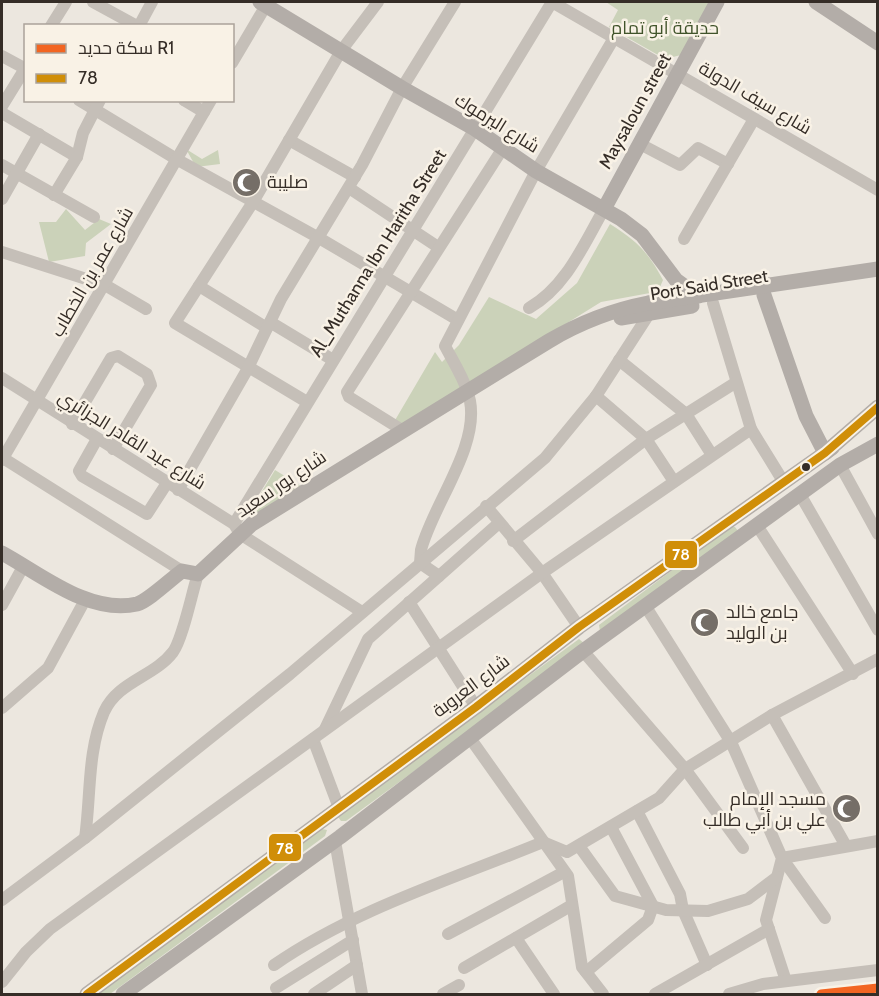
<svg xmlns="http://www.w3.org/2000/svg" width="879" height="996" viewBox="0 0 879 996" font-family="Cabin,Cairo,sans-serif">
<style>
.green{fill:#cbd2b9}
.lines{fill:none;stroke-linecap:round;stroke-linejoin:round}
.minor{stroke:#c5bfb8;stroke-width:12}
.major{stroke:#b3ada8;stroke-width:15}
.bus-1-casing{stroke:#f9f2e6;stroke-width:12}
.bus-1{stroke:#d08e08;stroke-width:8}
.rail-1-casing{stroke:#f9f2e6;stroke-width:14}
.rail-1{stroke:#f26522;stroke-width:9}
.bus-dot{fill:#352d27;stroke:#f9f2e6;stroke-width:2}
.labels{text-anchor:middle;stroke-width:5;stroke-linejoin:round;paint-order:stroke}
.park-label{font-size:18px;fill:#41542b;stroke:#f9f2e6}
.street-label{font-size:18px;fill:#352d27;stroke:#f9f2e6}
.poi-label{font-size:18px;fill:#352d27;stroke:#f9f2e6;text-anchor:start}
.line-badge{stroke:#f9f2e6;stroke-width:2}
.badge-label{font-size:16px;text-anchor:middle;font-weight:bold;fill:#fff}
</style>
<rect width="100%" height="100%" fill="#ece7df"/>
<g class="green">
<polygon points="606,2 711,2 681,55 665,59 609,27 618,10"/>
<polygon points="186,149 202,159 218,150 220,164 196,167"/>
<polygon points="66,209 85,230 99,219 111,224 86,243 85,256 49,262 39,222 56,222"/>
<path d="M610,224C637,241 648,252 663,280L660,287L650,293L601,302L401,426L394,422L435,352L442,362L459,345L489,297L536,319L577,283Z"/>
<polygon points="275,470 301,486 259,513 252,512 251,509"/>
<polygon points="731,526 735,527 738,531 600,631 599,625"/>
<polygon points="579,639 585,644 584,647 346,821 341,821 338,817 341,813"/>
<polygon points="322,829 327,830 325,836 110,994 97,994"/>
</g>
<g class="lines">
<g class="minor">
<polyline points="93,2 137,26"/>
<polyline points="552,2 878,190"/>
<polyline points="51,26 66,2"/>
<polyline points="139,26 152,2"/>
<polyline points="2,56 26,69"/>
<polyline points="232,63 268,2"/>
<polyline points="79,100 178,160 319,238 458,320"/>
<polyline points="184,100 204,112"/>
<polyline points="2,106 26,67"/>
<polyline points="2,113 77,157 83,133 100,100"/>
<polyline points="289,140 355,177"/>
<polyline points="640,144 680,165 698,148 728,164"/>
<polyline points="2,165 94,217"/>
<polyline points="349,188 438,247"/>
<polyline points="54,195 77,157"/>
<polyline points="2,199 39,134"/>
<polyline points="684,239 754,119"/>
<polyline points="2,252 105,285 146,309"/>
<polyline points="199,286 267,328"/>
<polyline points="713,303 751,429 783,481"/>
<path d="M529,308C566,287 584,244 604,209"/>
<polyline points="270,322 333,360"/>
<polyline points="619,360 686,414 712,455"/>
<polyline points="2,378 234,524 240,534 362,612"/>
<polyline points="596,396 646,439 673,480"/>
<polyline points="307,402 175,323 253,202 341,51 378,2"/>
<polyline points="72,424 111,358 118,356 147,374 151,385 113,449"/>
<polyline points="402,430 349,397 347,392 503,148"/>
<polyline points="97,439 79,471 82,476 147,514 167,483"/>
<polyline points="3,458 182,571"/>
<polyline points="2,460 211,100"/>
<polyline points="840,465 878,534"/>
<polyline points="178,490 247,370 281,299 362,165 402,88 455,2"/>
<polyline points="801,496 878,630"/>
<polyline points="486,506 542,573 579,627"/>
<polyline points="234,524 552,2"/>
<polyline points="758,527 853,674"/>
<polyline points="513,541 646,439 735,383"/>
<path d="M439,576L420,563L421,550C432,506 479,448 470,401C466,382 454,363 445,346L536,171L614,38"/>
<polyline points="409,602 476,707"/>
<polyline points="2,605 24,565"/>
<polyline points="646,607 731,742 782,858 766,920 786,981"/>
<polyline points="583,651 685,769 743,848"/>
<polyline points="2,708 48,668 85,600"/>
<polyline points="772,715 846,846"/>
<polyline points="325,729 368,639 499,523"/>
<polyline points="470,738 568,876 582,967 603,994"/>
<polyline points="313,739 339,808"/>
<polyline points="637,811 680,894 683,910 707,965"/>
<path d="M85,838C91,796 87,752 104,712C118,681 154,677 173,652C183,638 192,592 198,574"/>
<polyline points="335,841 362,994"/>
<polyline points="579,846 615,896 666,910 708,911 748,899 777,877"/>
<polyline points="2,900 85,838 290,674 545,458 596,396 649,314"/>
<polyline points="825,918 782,858 878,841"/>
<polyline points="448,934 564,872"/>
<polyline points="516,938 554,994"/>
<path d="M274,965C355,909 453,879 543,842L567,852L659,798L685,769L772,715L878,659"/>
<polyline points="464,968 572,905"/>
<polyline points="586,972 648,920 653,906 611,827"/>
<polyline points="2,982 26,952 50,929 542,573 751,429"/>
<polyline points="276,988 353,940"/>
<polyline points="314,994 357,965"/>
<polyline points="443,994 459,985"/>
<polyline points="655,994 769,929"/>
<polyline points="729,994 763,984 878,970"/>
</g>
<g class="major">
<polyline points="260,2 402,88 475,129 536,171 621,219 642,235 676,280 698,296"/>
<polyline points="816,2 878,43"/>
<polyline points="604,209 717,2"/>
<polyline points="764,295 806,416 825,453 832,448"/>
<polyline points="621,318 692,306"/>
<path d="M2,553C41,574 89,615 137,604C148,601 171,579 182,571L198,574L252,524L549,341C581,322 612,310 648,303L878,269"/>
<polyline points="87,994 476,707 579,627 825,453 878,407"/>
<polyline points="123,994 340,837 583,651 840,465 878,444"/>
</g>
<defs>
<polyline id="bus-1" points="87,994 476,707 579,627 825,453 878,407"/>
</defs>
<use href="#bus-1" class="bus-1-casing"/>
<use href="#bus-1" class="bus-1"/>
<defs>
<polyline id="rail-1" points="821,994 878,988"/>
</defs>
<use href="#rail-1" class="rail-1-casing"/>
<use href="#rail-1" class="rail-1"/>
</g>
<defs>
<symbol id="mosque-disc" viewBox="-11 -11 22 22"><circle r="9.5" fill="#756e67" stroke="#f9f2e6"/><path d="M3.5-4.9A6 6 0 1 0 3.5 4.9A5 5 0 1 1 3.5-4.9Z" fill="#fff"/></symbol>
</defs>
<g fill-rule="evenodd">
<use href="#mosque-disc" x="230" y="166" width="33" height="33"/>
<use href="#mosque-disc" x="688" y="606" width="33" height="33"/>
<use href="#mosque-disc" x="830" y="792" width="33" height="33"/>
</g>
<circle class="bus-dot" cx="806" cy="467" r="5"/>
<g class="labels">
<g class="park-label">
<text x="665" y="34">حديقة أبو تمام</text>
</g>
<g class="street-label">
<text transform="translate(755 98) rotate(30)" y="6">شارع سيف الدولة</text>
<text transform="translate(635 111) rotate(-61)" y="6">Maysaloun street</text>
<text transform="translate(497 123) rotate(32)" y="6">شارع اليرموك</text>
<text transform="translate(378 253) rotate(-58)" y="6">Al_Muthanna Ibn Haritha Street</text>
<text transform="translate(92 272) rotate(-60)" y="6">شارع عمر بن الخطاب</text>
<text transform="translate(709 285) rotate(-9)" y="6">Port Said Street</text>
<text transform="translate(132 440) rotate(32)" y="6">شارع عبد القادر الجزائري</text>
<text transform="translate(281 484) rotate(-34)" y="6">شارع بور سعيد</text>
<text transform="translate(471 686) rotate(-37)" y="6">شارع العروبة</text>
</g>
<g class="poi-label">
<text x="267" y="188">صليبة</text>
<text x="726" y="618">جامع خالد<tspan x="726" dy="21">بن الوليد</tspan></text>
<text x="826" y="805" text-anchor="end">مسجد الإمام<tspan x="826" dy="21">علي بن أبي طالب</tspan></text>
</g>
</g>
<g class="line-badge">
<rect x="664" y="540" width="34" height="29" rx="6" fill="#d08e08"/>
<rect x="268" y="833" width="34" height="29" rx="6" fill="#d08e08"/>
</g>
<g class="badge-label">
<text x="681" y="560">78</text>
<text x="285" y="854">78</text>
</g>
<rect width="879" height="996" fill="none" stroke="#352d27" stroke-width="6"/>
<rect x="24" y="24" width="210" height="78" fill="#f9f2e6" stroke="#aba39a" stroke-width="1.5"/>
<rect x="36" y="44" width="30" height="9" fill="#f26522" stroke="#aba39a" stroke-width="1.5"/>
<text x="78" y="54" font-size="18" fill="#352d27">سكة حديد R1</text>
<rect x="36" y="74" width="30" height="9" fill="#d08e08" stroke="#aba39a" stroke-width="1.5"/>
<text x="78" y="84" font-size="18" fill="#352d27">78</text>
</svg>
